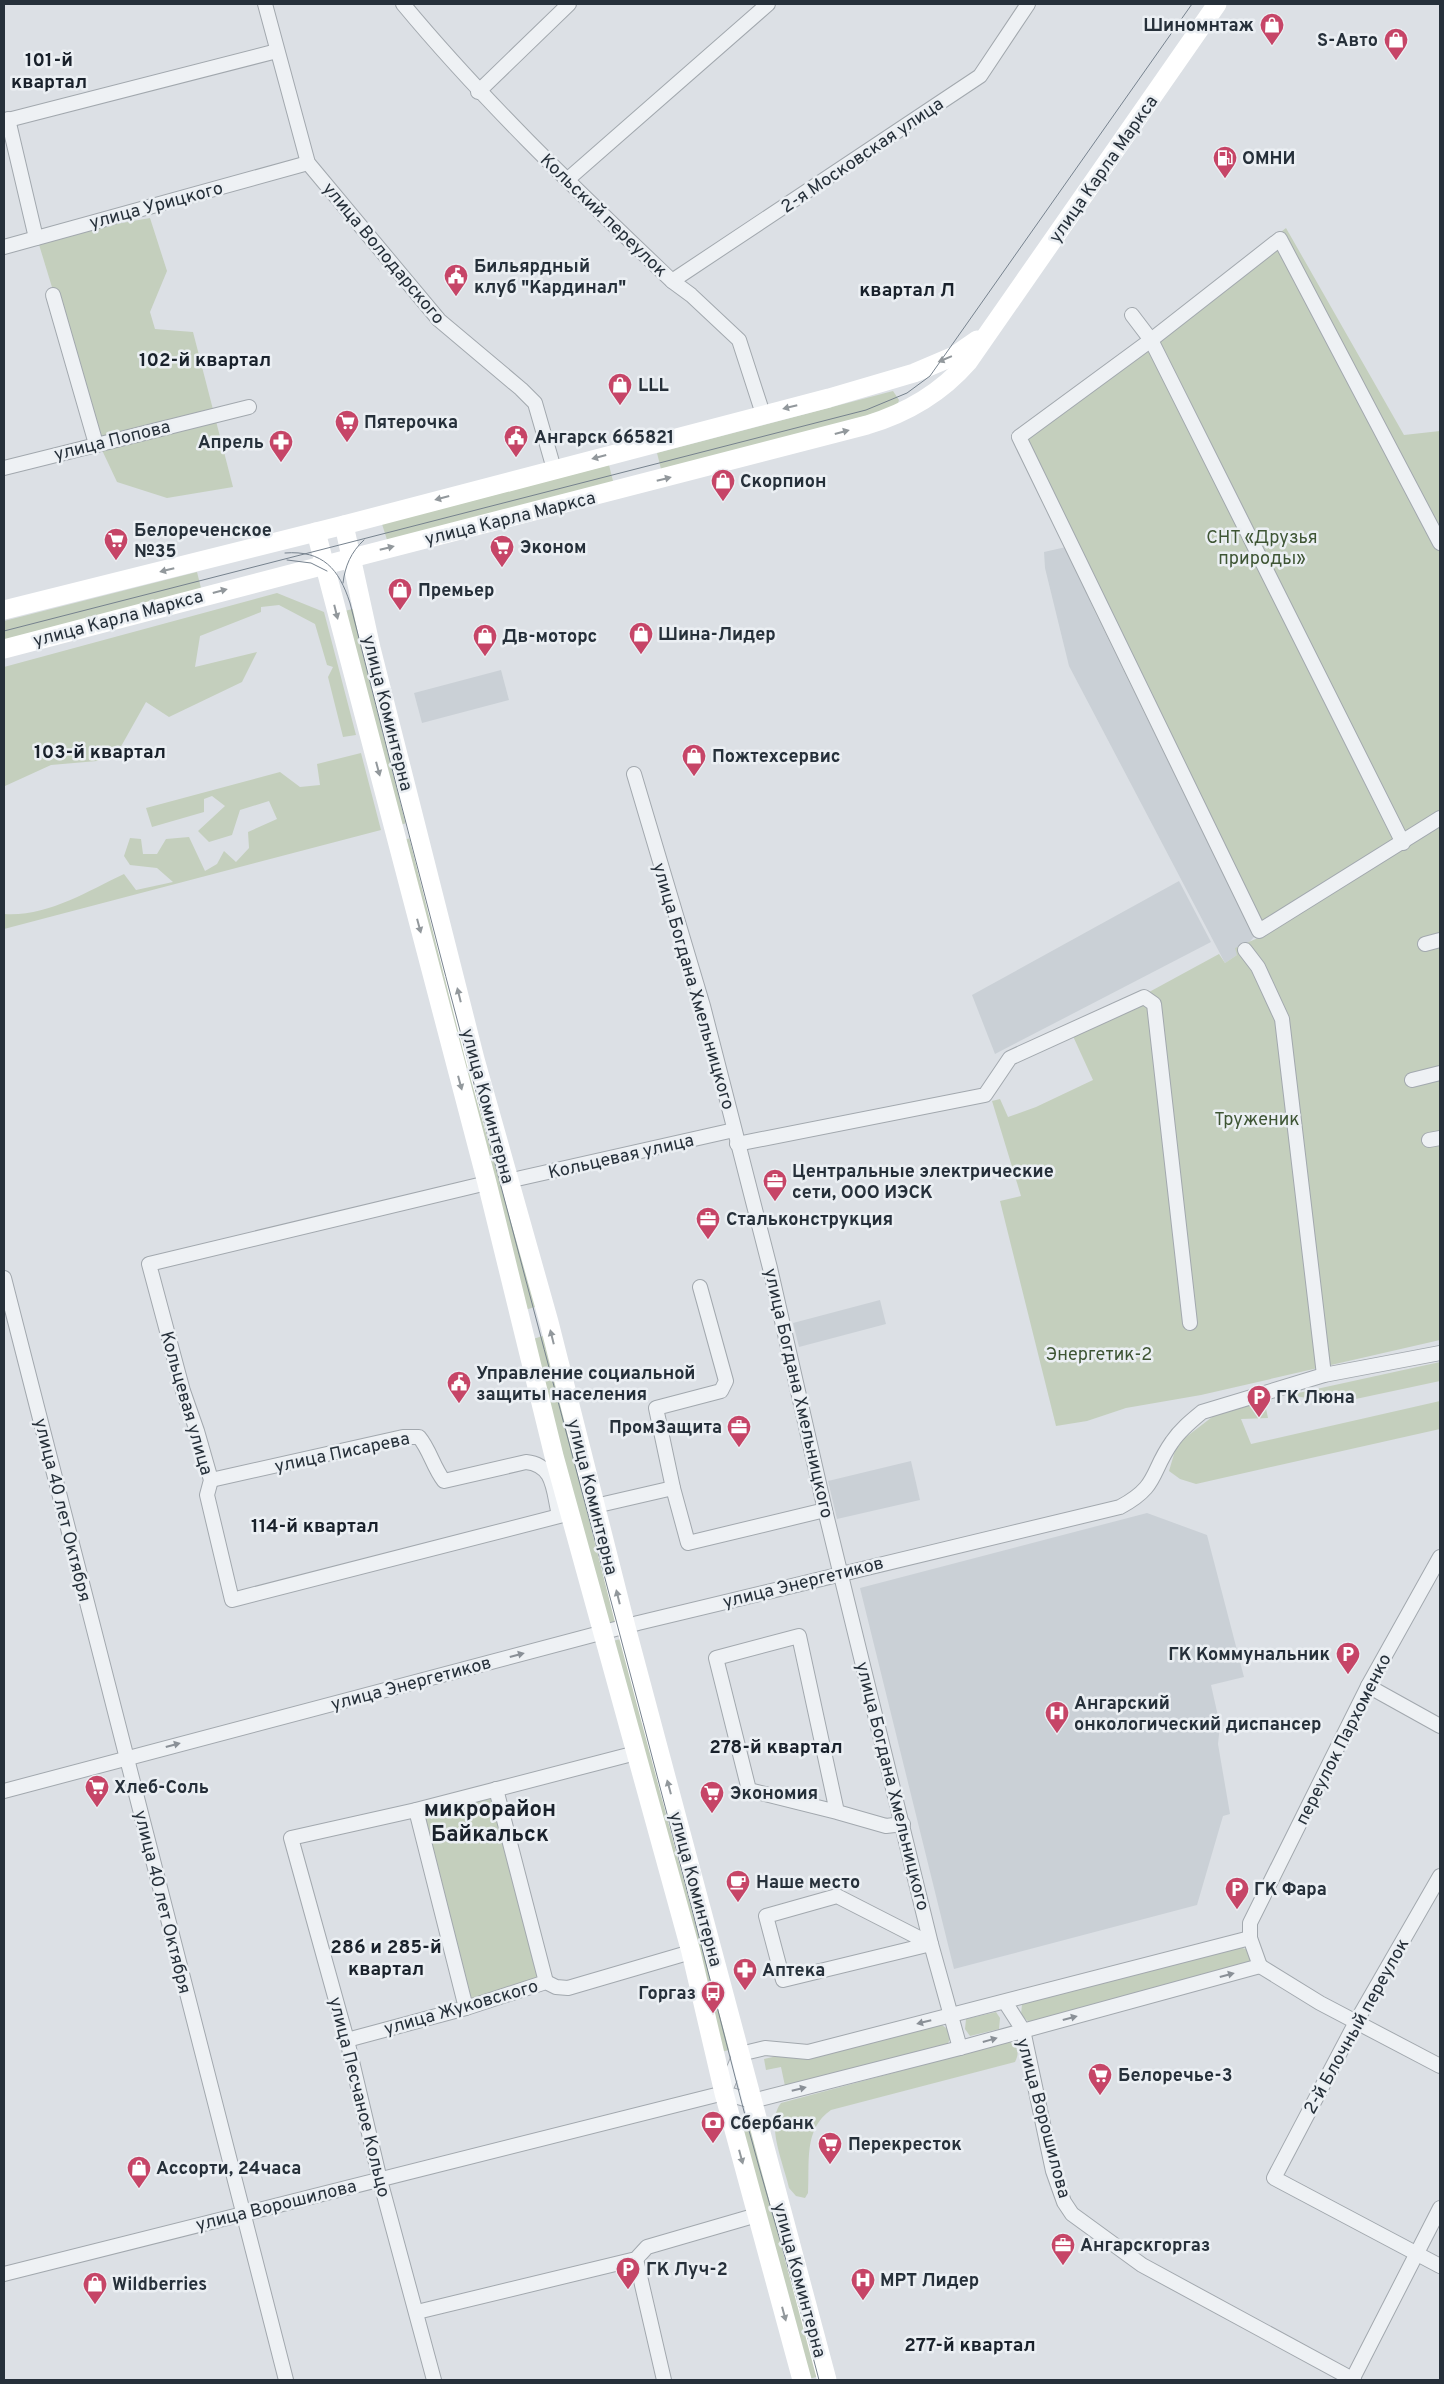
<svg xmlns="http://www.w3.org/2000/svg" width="1444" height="2384" viewBox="0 0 1444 2384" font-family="Overpass,sans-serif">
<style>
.built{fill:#cad0d6}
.green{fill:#c4cfbd}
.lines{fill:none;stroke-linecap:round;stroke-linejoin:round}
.street-casing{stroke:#a2a8ae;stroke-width:16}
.street{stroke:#eef1f4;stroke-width:14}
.secondary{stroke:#fff;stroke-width:19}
.tram{stroke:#76828e;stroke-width:1}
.oneway{fill:#92989c}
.oneway2{fill:#8a9097}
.labels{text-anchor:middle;stroke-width:5;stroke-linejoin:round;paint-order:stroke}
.poi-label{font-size:18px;font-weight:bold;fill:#26303a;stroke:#ebeff3;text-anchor:start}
.street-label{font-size:18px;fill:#26303a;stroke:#ebeff3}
.park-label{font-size:18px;fill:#3e5534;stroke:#ebeff3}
.neighbourhood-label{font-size:19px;font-weight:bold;fill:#19212b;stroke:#ebeff3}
.district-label{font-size:22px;font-weight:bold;fill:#19212b;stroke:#ebeff3}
</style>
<rect width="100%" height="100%" fill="#dce0e5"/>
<g class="built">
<polygon points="1066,547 1094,610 1254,937 1237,955 1225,963 1069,666 1045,568 1044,552"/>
<polygon points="501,670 509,700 422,723 414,693"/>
<polygon points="1179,881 1211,942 995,1054 972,995"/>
<polygon points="880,1300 886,1324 799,1347 793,1323"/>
<polygon points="911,1461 920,1500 837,1519 828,1481"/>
<polygon points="1147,1513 1207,1535 1244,1677 1211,1685 1220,1725 1218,1744 1230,1814 1223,1816 1197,1905 954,1969 860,1588"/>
</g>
<g class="green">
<polygon points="150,218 167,271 150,312 155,329 193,332 233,487 167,498 117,482 101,448 37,238"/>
<polygon points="1286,228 1404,435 1440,431 1440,1340 1201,1395 1126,1408 1087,1421 1056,1426 1000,1201 1021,1196 992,1101 1000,1099 1008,1117 1036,1107 1093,1080 1072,1034 1219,954 1225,963 1237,955 1235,948 1258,938 1238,904 1094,609 1019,437"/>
<polygon points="893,391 899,400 897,407 662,473 657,453"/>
<polygon points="609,465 614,485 388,543 382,524"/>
<polygon points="197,572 202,592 4,641 4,621"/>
<polygon points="277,593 324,612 356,735 343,737 328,677 333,667 327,665 315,624 279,605 261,607 261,612 200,636 195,667 257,652 242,682 169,717 146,702 119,750 97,761 51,765 5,786 4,667"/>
<polygon points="356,608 412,821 398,826 341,612"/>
<path d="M361,753L381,830L4,929V914C47,917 86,892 124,874L136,890L173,882L157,868L130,865L124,856L130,838L141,839L143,854H157L166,839L189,837L205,871L217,864L224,851L236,862L249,848L248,832L277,819L269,801L240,810L232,835L209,842L198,831L225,806L212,796L204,799V812L152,827L146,808L280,772L300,787L320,785L317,764Z"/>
<polygon points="416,837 538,1306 525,1310 402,840"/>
<polygon points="546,1335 621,1620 607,1624 533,1339"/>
<polygon points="1440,1362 1440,1381 1337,1403 1289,1395"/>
<polygon points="1264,1399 1268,1418 1241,1419 1251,1444 1440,1401 1440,1429 1196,1484 1180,1479 1169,1471 1177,1444 1216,1414"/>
<polygon points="626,1638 734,2049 720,2052 612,1641"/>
<polygon points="496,1789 546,1982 466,2006 416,1811"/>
<polygon points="1236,1946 1252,1951 1250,1963 1029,2022 1021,2015 1022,2004"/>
<polygon points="996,2012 1000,2018 999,2029 970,2036 965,2029 966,2019"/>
<polygon points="942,2025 953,2033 946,2047 785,2086 781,2067 766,2070 764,2059 781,2055 808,2059"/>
<path d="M1008,2042L1014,2043C1018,2051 1019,2054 1015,2062L831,2110C803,2129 810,2163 808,2193L805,2198L796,2196L789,2188C784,2165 765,2123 781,2103Z"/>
<polygon points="754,2127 821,2376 808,2379 741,2130"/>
</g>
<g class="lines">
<defs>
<g id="street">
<polyline points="265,4 308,163 439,320 521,389 535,403 554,469"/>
<path d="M403,4C486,104 579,192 672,281L691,295L739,340L763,414"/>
<polyline points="478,92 569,4"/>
<polyline points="8,119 36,238"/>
<polyline points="4,121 277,51"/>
<polyline points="567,180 768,4"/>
<polyline points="4,247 308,163"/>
<polyline points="672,281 980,76 1028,4"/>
<polyline points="53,295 96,444"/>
<polyline points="1132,315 1151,340 1403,843"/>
<polyline points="4,468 249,407"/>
<polyline points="1440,543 1280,239 1151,340 1019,437 1259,931 1440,818"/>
<polyline points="634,774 703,1006 770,1268 825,1510 931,1944 960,2048"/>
<polyline points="1425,944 1440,940"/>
<polyline points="1245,950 1258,967 1282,1019 1324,1375"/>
<polyline points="1412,1080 1440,1073"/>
<polyline points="1429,1140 1440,1138"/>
<polyline points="737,1144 985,1095 1010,1058 1144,997 1154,1004 1190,1323"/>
<polyline points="508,1181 734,1130"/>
<polyline points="487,1183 149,1264 183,1391 197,1431 211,1480 207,1495 232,1600 571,1513"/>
<polyline points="4,1278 286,2380"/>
<polyline points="700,1287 726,1381 721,1391 656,1408 673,1488 688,1543 825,1510"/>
<path d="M211,1480L403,1437H419C430,1450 433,1467 444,1481L526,1462C555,1465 553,1491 559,1515"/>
<polyline points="595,1506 673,1488"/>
<polyline points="1368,1686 1440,1726"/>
<polyline points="496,1789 546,1982"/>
<path d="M4,1791L638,1623L1120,1507C1159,1486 1150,1473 1172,1442C1180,1430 1191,1421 1202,1412L1324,1375L1440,1353"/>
<polyline points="416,1810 466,2008"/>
<polyline points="837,1812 749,1790 716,1658 799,1636 837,1812 886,1826 903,1824"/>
<polyline points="1440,1876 1356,2022 1274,2178 1440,2266"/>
<polygon points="837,1896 931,1944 783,1980 766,1916"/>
<polyline points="1260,1966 1250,1938 1250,1923 1368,1686 1440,1557"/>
<polyline points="1260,1966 1320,2003 1440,2066"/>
<polyline points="1005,2002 1023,2030 1053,2171 1064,2202 1072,2214 1142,2265 1354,2380"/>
<polyline points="347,2040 466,2008 546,1982 556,1987 568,1988 691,1952"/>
<polyline points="724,2093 740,2054 765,2048 808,2052 1250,1938"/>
<polyline points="724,2093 752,2101 960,2048 1260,1966"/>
<polyline points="636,2259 664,2380"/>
<polyline points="4,2274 724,2093"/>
<polyline points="417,2312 636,2259 647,2247 757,2215"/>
<polyline points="434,2380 380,2180 347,2040 291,1838 416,1810 636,1753"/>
<polyline points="1352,2380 1440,2208"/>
</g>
</defs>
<use href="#street" class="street-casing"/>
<use href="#street" class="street"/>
<g class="secondary">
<polyline points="344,525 371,648 475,1059 549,1322 626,1627 827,2380"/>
<polyline points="316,532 487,1183 554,1456 691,1952 724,2093 802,2380"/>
<polyline points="4,610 344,525 829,398 914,373 954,356 977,340"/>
<path d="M4,649C291,572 580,501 867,425C907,413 941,393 968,362L1217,4"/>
</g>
<g class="tram">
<path d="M285,553C323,550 339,569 350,603C475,1102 613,1597 740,2096C764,2191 795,2285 819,2380"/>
<polyline points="287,560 311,563 327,571"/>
<path d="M343,583C345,566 351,552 364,540"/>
<polyline points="4,631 866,410 907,393 930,376 1192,4"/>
</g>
</g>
<defs><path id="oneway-solid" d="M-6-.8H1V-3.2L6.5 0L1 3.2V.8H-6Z" transform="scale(1.25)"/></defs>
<g class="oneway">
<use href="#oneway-solid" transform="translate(945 359) rotate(157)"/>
<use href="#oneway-solid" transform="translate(790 407) rotate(166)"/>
<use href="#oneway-solid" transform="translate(842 432) rotate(-15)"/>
<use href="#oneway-solid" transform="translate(599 457) rotate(165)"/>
<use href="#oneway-solid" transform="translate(664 479) rotate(-14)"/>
<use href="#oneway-solid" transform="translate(442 498) rotate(165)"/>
<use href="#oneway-solid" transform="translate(387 548) rotate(-14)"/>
<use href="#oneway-solid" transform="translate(167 570) rotate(166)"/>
<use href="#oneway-solid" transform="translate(220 591) rotate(-15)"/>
<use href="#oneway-solid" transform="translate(336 612) rotate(76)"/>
<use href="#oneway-solid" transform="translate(378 769) rotate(75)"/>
<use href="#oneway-solid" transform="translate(419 926) rotate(75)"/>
<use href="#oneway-solid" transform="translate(459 995) rotate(-104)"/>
<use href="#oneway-solid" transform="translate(460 1083) rotate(75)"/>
<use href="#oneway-solid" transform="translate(552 1337) rotate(-104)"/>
<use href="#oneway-solid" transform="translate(618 1597) rotate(-104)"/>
<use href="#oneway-solid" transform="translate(669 1787) rotate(-105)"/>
<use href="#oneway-solid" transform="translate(741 2157) rotate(75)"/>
<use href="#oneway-solid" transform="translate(784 2314) rotate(75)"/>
</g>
<g class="oneway2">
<use href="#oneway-solid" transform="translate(517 1655) rotate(-15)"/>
<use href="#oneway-solid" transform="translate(173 1745) rotate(-15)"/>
<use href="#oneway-solid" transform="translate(1227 1975) rotate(-15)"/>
<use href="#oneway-solid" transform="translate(1070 2018) rotate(-15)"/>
<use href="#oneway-solid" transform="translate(924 2022) rotate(166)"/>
<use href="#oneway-solid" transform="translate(990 2040) rotate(-16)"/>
<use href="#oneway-solid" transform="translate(799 2089) rotate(-14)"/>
</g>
<defs>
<symbol id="shop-pin" viewBox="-11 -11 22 30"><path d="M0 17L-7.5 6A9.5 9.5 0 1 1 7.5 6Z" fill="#c64567" stroke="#ebeff3"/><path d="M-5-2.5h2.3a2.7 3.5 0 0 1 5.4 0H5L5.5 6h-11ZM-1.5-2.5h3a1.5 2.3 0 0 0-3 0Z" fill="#fff"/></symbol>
<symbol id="fuel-pin" viewBox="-11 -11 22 30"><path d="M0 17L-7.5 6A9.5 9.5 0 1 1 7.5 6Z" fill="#c64567" stroke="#ebeff3"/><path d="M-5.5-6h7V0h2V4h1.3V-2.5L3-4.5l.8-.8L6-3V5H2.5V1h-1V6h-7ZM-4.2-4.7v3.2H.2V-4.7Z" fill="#fff"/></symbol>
<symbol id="civic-pin" viewBox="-11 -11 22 30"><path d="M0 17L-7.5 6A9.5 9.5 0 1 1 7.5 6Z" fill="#c64567" stroke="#ebeff3"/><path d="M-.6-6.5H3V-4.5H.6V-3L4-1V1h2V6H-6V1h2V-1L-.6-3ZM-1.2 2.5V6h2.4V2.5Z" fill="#fff"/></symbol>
<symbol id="supermarket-pin" viewBox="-11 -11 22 30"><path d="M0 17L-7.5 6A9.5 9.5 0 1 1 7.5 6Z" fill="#c64567" stroke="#ebeff3"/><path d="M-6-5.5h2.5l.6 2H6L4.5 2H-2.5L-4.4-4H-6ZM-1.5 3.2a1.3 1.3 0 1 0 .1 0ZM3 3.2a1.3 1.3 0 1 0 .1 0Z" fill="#fff"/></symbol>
<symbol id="pharmacy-pin" viewBox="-11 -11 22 30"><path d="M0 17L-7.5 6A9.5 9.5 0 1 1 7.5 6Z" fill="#c64567" stroke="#ebeff3"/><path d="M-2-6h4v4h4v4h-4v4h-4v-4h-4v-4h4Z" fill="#fff"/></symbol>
<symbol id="office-pin" viewBox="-11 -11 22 30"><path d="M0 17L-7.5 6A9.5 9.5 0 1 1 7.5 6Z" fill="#c64567" stroke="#ebeff3"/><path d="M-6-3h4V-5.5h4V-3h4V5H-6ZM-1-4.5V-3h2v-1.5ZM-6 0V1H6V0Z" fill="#fff"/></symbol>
<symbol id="parking-pin" viewBox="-11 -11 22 30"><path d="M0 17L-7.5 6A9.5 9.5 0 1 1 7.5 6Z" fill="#c64567" stroke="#ebeff3"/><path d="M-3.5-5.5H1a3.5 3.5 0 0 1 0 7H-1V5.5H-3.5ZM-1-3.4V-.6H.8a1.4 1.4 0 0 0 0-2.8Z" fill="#fff"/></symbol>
<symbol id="hospital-pin" viewBox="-11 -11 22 30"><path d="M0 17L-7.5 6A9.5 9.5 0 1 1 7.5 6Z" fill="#c64567" stroke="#ebeff3"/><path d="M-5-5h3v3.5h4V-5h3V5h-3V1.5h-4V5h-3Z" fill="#fff"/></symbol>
<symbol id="cafe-pin" viewBox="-11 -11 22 30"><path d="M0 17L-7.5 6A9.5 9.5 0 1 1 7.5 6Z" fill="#c64567" stroke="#ebeff3"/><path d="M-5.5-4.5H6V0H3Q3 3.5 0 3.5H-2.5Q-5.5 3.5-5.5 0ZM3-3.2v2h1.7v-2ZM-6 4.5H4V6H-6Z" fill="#fff"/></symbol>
<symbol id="bus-pin" viewBox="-11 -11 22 30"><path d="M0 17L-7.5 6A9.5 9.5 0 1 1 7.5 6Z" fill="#c64567" stroke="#ebeff3"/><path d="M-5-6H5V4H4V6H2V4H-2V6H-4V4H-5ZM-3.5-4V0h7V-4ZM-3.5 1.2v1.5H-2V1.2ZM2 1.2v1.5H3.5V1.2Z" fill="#fff"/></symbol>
<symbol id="bank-pin" viewBox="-11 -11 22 30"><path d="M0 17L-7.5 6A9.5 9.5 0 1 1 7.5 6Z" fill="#c64567" stroke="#ebeff3"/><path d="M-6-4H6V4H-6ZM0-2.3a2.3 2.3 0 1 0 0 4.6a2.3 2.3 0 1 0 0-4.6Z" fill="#fff"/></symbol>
</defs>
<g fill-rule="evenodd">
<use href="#shop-pin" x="1258" y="11" width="28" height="38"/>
<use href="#shop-pin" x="1382" y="26" width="28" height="38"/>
<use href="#fuel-pin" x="1211" y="144" width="28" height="38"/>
<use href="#civic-pin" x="442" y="262" width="28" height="38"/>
<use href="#shop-pin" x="606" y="371" width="28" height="38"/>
<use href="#supermarket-pin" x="333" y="408" width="28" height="38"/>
<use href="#civic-pin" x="502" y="423" width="28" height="38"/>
<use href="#pharmacy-pin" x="267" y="428" width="28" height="38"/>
<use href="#shop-pin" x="709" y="467" width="28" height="38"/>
<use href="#supermarket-pin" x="102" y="526" width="28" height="38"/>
<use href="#supermarket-pin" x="488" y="533" width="28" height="38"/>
<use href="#shop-pin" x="386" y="576" width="28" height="38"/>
<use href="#shop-pin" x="627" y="620" width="28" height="38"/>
<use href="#shop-pin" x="471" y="622" width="28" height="38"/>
<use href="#shop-pin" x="680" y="742" width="28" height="38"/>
<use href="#office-pin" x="761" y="1167" width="28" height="38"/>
<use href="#office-pin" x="694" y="1205" width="28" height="38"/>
<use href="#civic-pin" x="445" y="1369" width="28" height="38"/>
<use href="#parking-pin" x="1245" y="1383" width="28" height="38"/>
<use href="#office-pin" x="725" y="1413" width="28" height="38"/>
<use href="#parking-pin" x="1334" y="1640" width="28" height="38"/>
<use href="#hospital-pin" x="1043" y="1699" width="28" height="38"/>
<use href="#supermarket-pin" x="83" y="1773" width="28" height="38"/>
<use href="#supermarket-pin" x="698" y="1779" width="28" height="38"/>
<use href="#cafe-pin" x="724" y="1868" width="28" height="38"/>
<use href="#parking-pin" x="1223" y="1875" width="28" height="38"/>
<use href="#pharmacy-pin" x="731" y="1956" width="28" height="38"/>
<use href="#bus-pin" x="699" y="1979" width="28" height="38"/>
<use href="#supermarket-pin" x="1086" y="2061" width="28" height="38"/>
<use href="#bank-pin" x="699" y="2109" width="28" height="38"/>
<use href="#supermarket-pin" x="816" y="2130" width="28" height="38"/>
<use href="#shop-pin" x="125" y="2154" width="28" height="38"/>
<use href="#office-pin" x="1049" y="2231" width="28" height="38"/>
<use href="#parking-pin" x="614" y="2255" width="28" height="38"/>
<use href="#hospital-pin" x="849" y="2266" width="28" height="38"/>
<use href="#shop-pin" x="81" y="2270" width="28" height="38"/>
</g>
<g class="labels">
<g class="poi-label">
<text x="1254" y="31" text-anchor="end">Шиномнтаж</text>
<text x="1378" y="46" text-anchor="end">S-Авто</text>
<text x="1242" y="164">ОМНИ</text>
<text x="474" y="272">Бильярдный<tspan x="474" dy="21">клуб "Кардинал"</tspan></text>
<text x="638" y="391">LLL</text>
<text x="364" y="428">Пятерочка</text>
<text x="534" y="443">Ангарск 665821</text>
<text x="264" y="448" text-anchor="end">Апрель</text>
<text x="740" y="487">Скорпион</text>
<text x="134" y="536">Белореченское<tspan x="134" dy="21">№35</tspan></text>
<text x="520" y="553">Эконом</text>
<text x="418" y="596">Премьер</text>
<text x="658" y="640">Шина-Лидер</text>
<text x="502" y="642">Дв-моторс</text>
<text x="712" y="762">Пожтехсервис</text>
<text x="792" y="1177">Центральные электрические<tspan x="792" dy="21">сети, ООО ИЭСК</tspan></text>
<text x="726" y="1225">Стальконструкция</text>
<text x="476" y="1379">Управление социальной<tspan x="476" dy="21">защиты населения</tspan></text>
<text x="1276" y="1403">ГК Люна</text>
<text x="722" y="1433" text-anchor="end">ПромЗащита</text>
<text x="1330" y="1660" text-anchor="end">ГК Коммунальник</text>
<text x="1074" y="1709">Ангарский<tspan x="1074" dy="21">онкологический диспансер</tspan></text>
<text x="114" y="1793">Хлеб-Соль</text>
<text x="730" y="1799">Экономия</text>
<text x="756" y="1888">Наше место</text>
<text x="1254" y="1895">ГК Фара</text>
<text x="762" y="1976">Аптека</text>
<text x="696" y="1999" text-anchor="end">Горгаз</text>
<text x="1118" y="2081">Белоречье-3</text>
<text x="730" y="2129">Сбербанк</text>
<text x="848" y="2150">Перекресток</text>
<text x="156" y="2174">Ассорти, 24часа</text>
<text x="1080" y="2251">Ангарскгоргаз</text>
<text x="646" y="2275">ГК Луч-2</text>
<text x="880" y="2286">МРТ Лидер</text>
<text x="112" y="2290">Wildberries</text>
</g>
<g class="street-label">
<text transform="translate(862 155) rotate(-34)" y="6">2-я Московская улица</text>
<text transform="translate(1103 169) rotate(-55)" y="6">улица Карла Маркса</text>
<text transform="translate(156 205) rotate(-15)" y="6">улица Урицкого</text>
<text transform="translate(604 215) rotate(44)" y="6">Кольский переулок</text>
<text transform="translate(384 253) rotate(50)" y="6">улица Володарского</text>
<text transform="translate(112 440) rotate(-14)" y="6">улица Попова</text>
<text transform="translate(510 518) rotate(-14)" y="6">улица Карла Маркса</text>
<text transform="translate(118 618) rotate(-15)" y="6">улица Карла Маркса</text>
<text transform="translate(388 713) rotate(76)" y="6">улица Коминтерна</text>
<text transform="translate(694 986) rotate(74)" y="6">улица Богдана Хмельницкого</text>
<text transform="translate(488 1106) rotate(75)" y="6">улица Коминтерна</text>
<text transform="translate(621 1156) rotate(-13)" y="6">Кольцевая улица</text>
<text transform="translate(799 1393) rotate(77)" y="6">улица Богдана Хмельницкого</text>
<text transform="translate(187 1403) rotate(74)" y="6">Кольцевая улица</text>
<text transform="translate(342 1452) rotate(-12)" y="6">улица Писарева</text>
<text transform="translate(593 1497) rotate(76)" y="6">улица Коминтерна</text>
<text transform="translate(63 1510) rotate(76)" y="6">улица 40 лет Октября</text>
<text transform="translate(803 1582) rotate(-14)" y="6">улица Энергетиков</text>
<text transform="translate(411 1683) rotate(-15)" y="6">улица Энергетиков</text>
<text transform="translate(1343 1739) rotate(-63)" y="6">переулок Пархоменко</text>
<text transform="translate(893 1786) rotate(76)" y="6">улица Богдана Хмельницкого</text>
<text transform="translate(696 1889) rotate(75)" y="6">улица Коминтерна</text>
<text transform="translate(163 1902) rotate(76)" y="6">улица 40 лет Октября</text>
<text transform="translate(461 2007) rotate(-16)" y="6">улица Жуковского</text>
<text transform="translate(1356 2026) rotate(-61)" y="6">2-й Блочный переулок</text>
<text transform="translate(360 2097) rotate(76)" y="6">улица Песчаное Кольцо</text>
<text transform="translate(1044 2118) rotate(75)" y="6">улица Ворошилова</text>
<text transform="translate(276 2205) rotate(-14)" y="6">улица Ворошилова</text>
<text transform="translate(800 2280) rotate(75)" y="6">улица Коминтерна</text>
</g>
<g class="park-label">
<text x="1262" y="543">СНТ «Друзья<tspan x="1262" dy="21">природы»</tspan></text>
<text x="1257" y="1125">Труженик</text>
<text x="1099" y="1360">Энергетик-2</text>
</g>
<g class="neighbourhood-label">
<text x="49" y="66">101-й<tspan x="49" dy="22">квартал</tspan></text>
<text x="907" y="296">квартал Л</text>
<text x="205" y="366">102-й квартал</text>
<text x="100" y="758">103-й квартал</text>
<text x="315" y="1532">114-й квартал</text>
<text x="776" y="1753">278-й квартал</text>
<text x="386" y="1953">286 и 285-й<tspan x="386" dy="22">квартал</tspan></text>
<text x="970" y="2351">277-й квартал</text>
</g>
<g class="district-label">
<text x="490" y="1816">микрорайон<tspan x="490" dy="25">Байкальск</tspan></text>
</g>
</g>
<rect width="1444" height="2384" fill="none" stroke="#26303a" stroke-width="10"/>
</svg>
